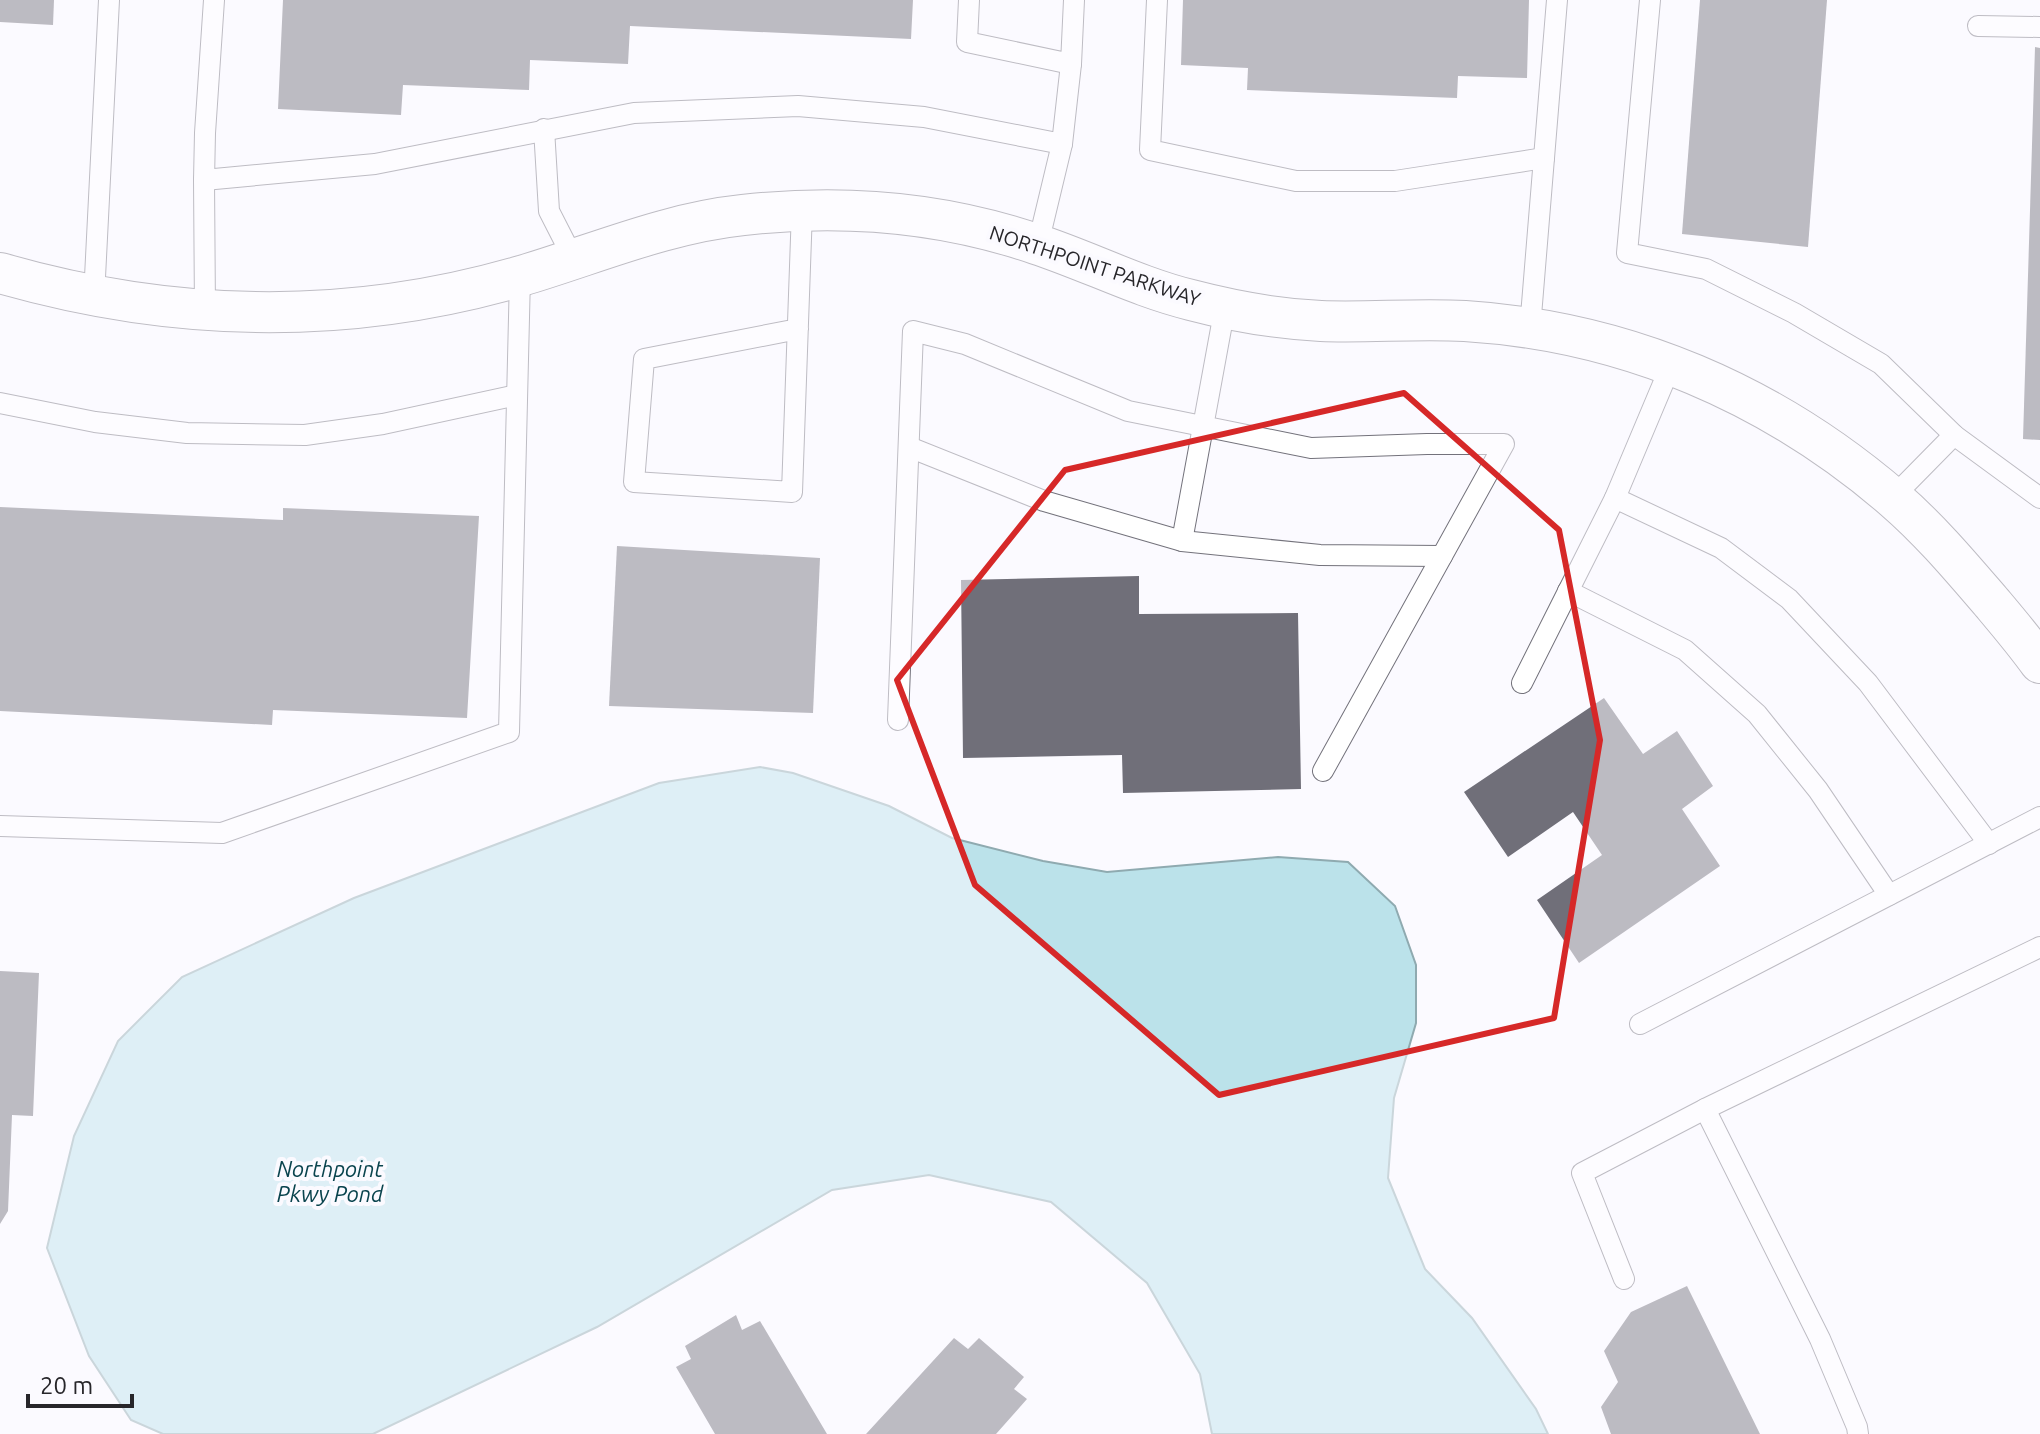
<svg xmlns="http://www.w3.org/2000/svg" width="2040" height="1434" viewBox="0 0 2040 1434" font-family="Ubuntu,sans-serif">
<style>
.water{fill:#bbe2ea;stroke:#8faab0;stroke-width:2}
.building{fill:#706f79}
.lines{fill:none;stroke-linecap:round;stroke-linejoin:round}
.service-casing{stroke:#73727b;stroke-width:22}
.minor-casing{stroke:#73727b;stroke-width:42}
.service{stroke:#fff;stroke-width:20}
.minor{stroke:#fff;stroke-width:40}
.marked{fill:none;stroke:#d62828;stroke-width:6;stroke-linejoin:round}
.labels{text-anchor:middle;stroke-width:8;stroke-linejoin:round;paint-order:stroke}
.street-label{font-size:20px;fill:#27262a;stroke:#fbfaff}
.water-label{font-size:22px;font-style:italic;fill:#0a444e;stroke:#fbfaff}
</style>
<rect width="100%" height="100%" fill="#fbfaff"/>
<polygon class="water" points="760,767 793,773 889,806 952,838 1043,861 1107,872 1278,857 1348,862 1395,906 1416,965 1416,1023 1394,1098 1388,1178 1425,1269 1472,1318 1536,1409 1548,1434 1212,1434 1200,1374 1147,1283 1051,1202 929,1175 832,1190 597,1327 373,1434 163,1434 131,1420 89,1356 47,1248 74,1136 118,1041 182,977 354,898 659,783"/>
<g class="building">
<polygon points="0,0 54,0 53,25 0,22"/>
<polygon points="283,0 913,0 911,39 630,26 628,64 530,60 529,90 403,85 401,115 278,109"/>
<polygon points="1183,0 1529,0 1527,78 1458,76 1457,98 1247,90 1248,68 1181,65"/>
<polygon points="1700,0 1827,0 1808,247 1682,234"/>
<polygon points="2035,47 2040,48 2040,440 2023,439"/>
<polygon points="0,507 283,520 283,508 479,516 467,718 273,710 272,725 0,711"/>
<polygon points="617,546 820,558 813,713 609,706"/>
<polygon points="1139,576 1139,614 1298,613 1301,789 1123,793 1122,755 963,758 961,580"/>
<polygon points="1604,698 1643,754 1677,731 1713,786 1682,809 1720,866 1579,963 1537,900 1602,855 1573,812 1508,857 1464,792"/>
<polygon points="0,971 39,973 33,1116 12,1115 8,1211 0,1224"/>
<polygon points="1687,1286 1760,1434 1611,1434 1601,1407 1618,1382 1604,1351 1631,1312"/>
<polygon points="736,1315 742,1330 760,1321 827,1434 715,1434 676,1367 691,1359 685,1346"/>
<polygon points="954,1338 968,1349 979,1338 1024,1377 1014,1389 1027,1399 996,1434 866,1434"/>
</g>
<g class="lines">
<defs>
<g id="service">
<polyline points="214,0 205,133 204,180 375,164 634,113 798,106 924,117 1062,144 1071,64"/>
<polyline points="969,0 967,42 1071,64 1074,0"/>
<polyline points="1157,0 1150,150 1296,181 1395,181 1544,158"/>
<polyline points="1650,0 1627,253 1706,269 1794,313 1881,364 1954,435 2040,498"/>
<polyline points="1978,26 2040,27"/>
<polyline points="544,129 549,211 573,258"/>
<polyline points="204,180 205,312"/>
<polyline points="1038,244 1062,144"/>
<polyline points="94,297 109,0"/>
<polyline points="1530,328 1557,0"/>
<polyline points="798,329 644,359 634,482 792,492 802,210"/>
<polyline points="0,403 95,422 187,433 305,435 383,424 517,395"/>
<polyline points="909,447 1044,501 1182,541 1320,555 1442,556"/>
<polyline points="1615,498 1671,365"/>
<polyline points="1892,498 1954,435"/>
<polyline points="1182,541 1225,307"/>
<polyline points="1568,591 1685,650 1757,714 1818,790 1889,895"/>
<polyline points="1522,683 1615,498 1721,548 1789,599 1868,683 1989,844"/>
<polyline points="898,720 913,331 965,344 1128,411 1311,448 1427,444 1504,444 1323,771"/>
<polyline points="0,826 222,833 509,732 520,276"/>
<polyline points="1640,1024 2040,817"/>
<polyline points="1705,1109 1820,1339 1857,1427 1858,1434"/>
<polyline points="1624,1279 1582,1173 1705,1109 2040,947"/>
</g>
<path id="minor" d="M0,273C174,323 346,327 521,276C595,254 666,223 743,215C841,204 942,212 1036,244C1088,261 1138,287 1191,300C1233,311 1278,319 1321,321C1369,323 1417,318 1465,321C1626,331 1772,394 1894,499C1930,530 1961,567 1992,603C2008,622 2025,642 2040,663"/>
</defs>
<use href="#service" class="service-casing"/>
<use href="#minor" class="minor-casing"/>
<use href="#service" class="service"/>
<use href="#minor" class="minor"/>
</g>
<path d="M0 0H2040V1434H0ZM1404,393L1559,530L1600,740L1554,1018L1219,1095L975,885L897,680L1065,470Z" fill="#fbfaff" fill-opacity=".55" fill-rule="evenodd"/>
<path class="marked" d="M1404,393L1559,530L1600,740L1554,1018L1219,1095L975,885L897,680L1065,470Z"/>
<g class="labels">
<g class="street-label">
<text transform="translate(1095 266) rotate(18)" y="7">NORTHPOINT PARKWAY</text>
</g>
<g class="water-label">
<text x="330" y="1177">Northpoint<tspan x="330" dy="25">Pkwy Pond</tspan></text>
</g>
</g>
<path d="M28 1394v12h104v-12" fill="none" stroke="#27262a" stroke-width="4"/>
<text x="40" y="1394" font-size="24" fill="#27262a" stroke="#fbfaff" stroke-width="6" paint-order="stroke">20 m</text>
</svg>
